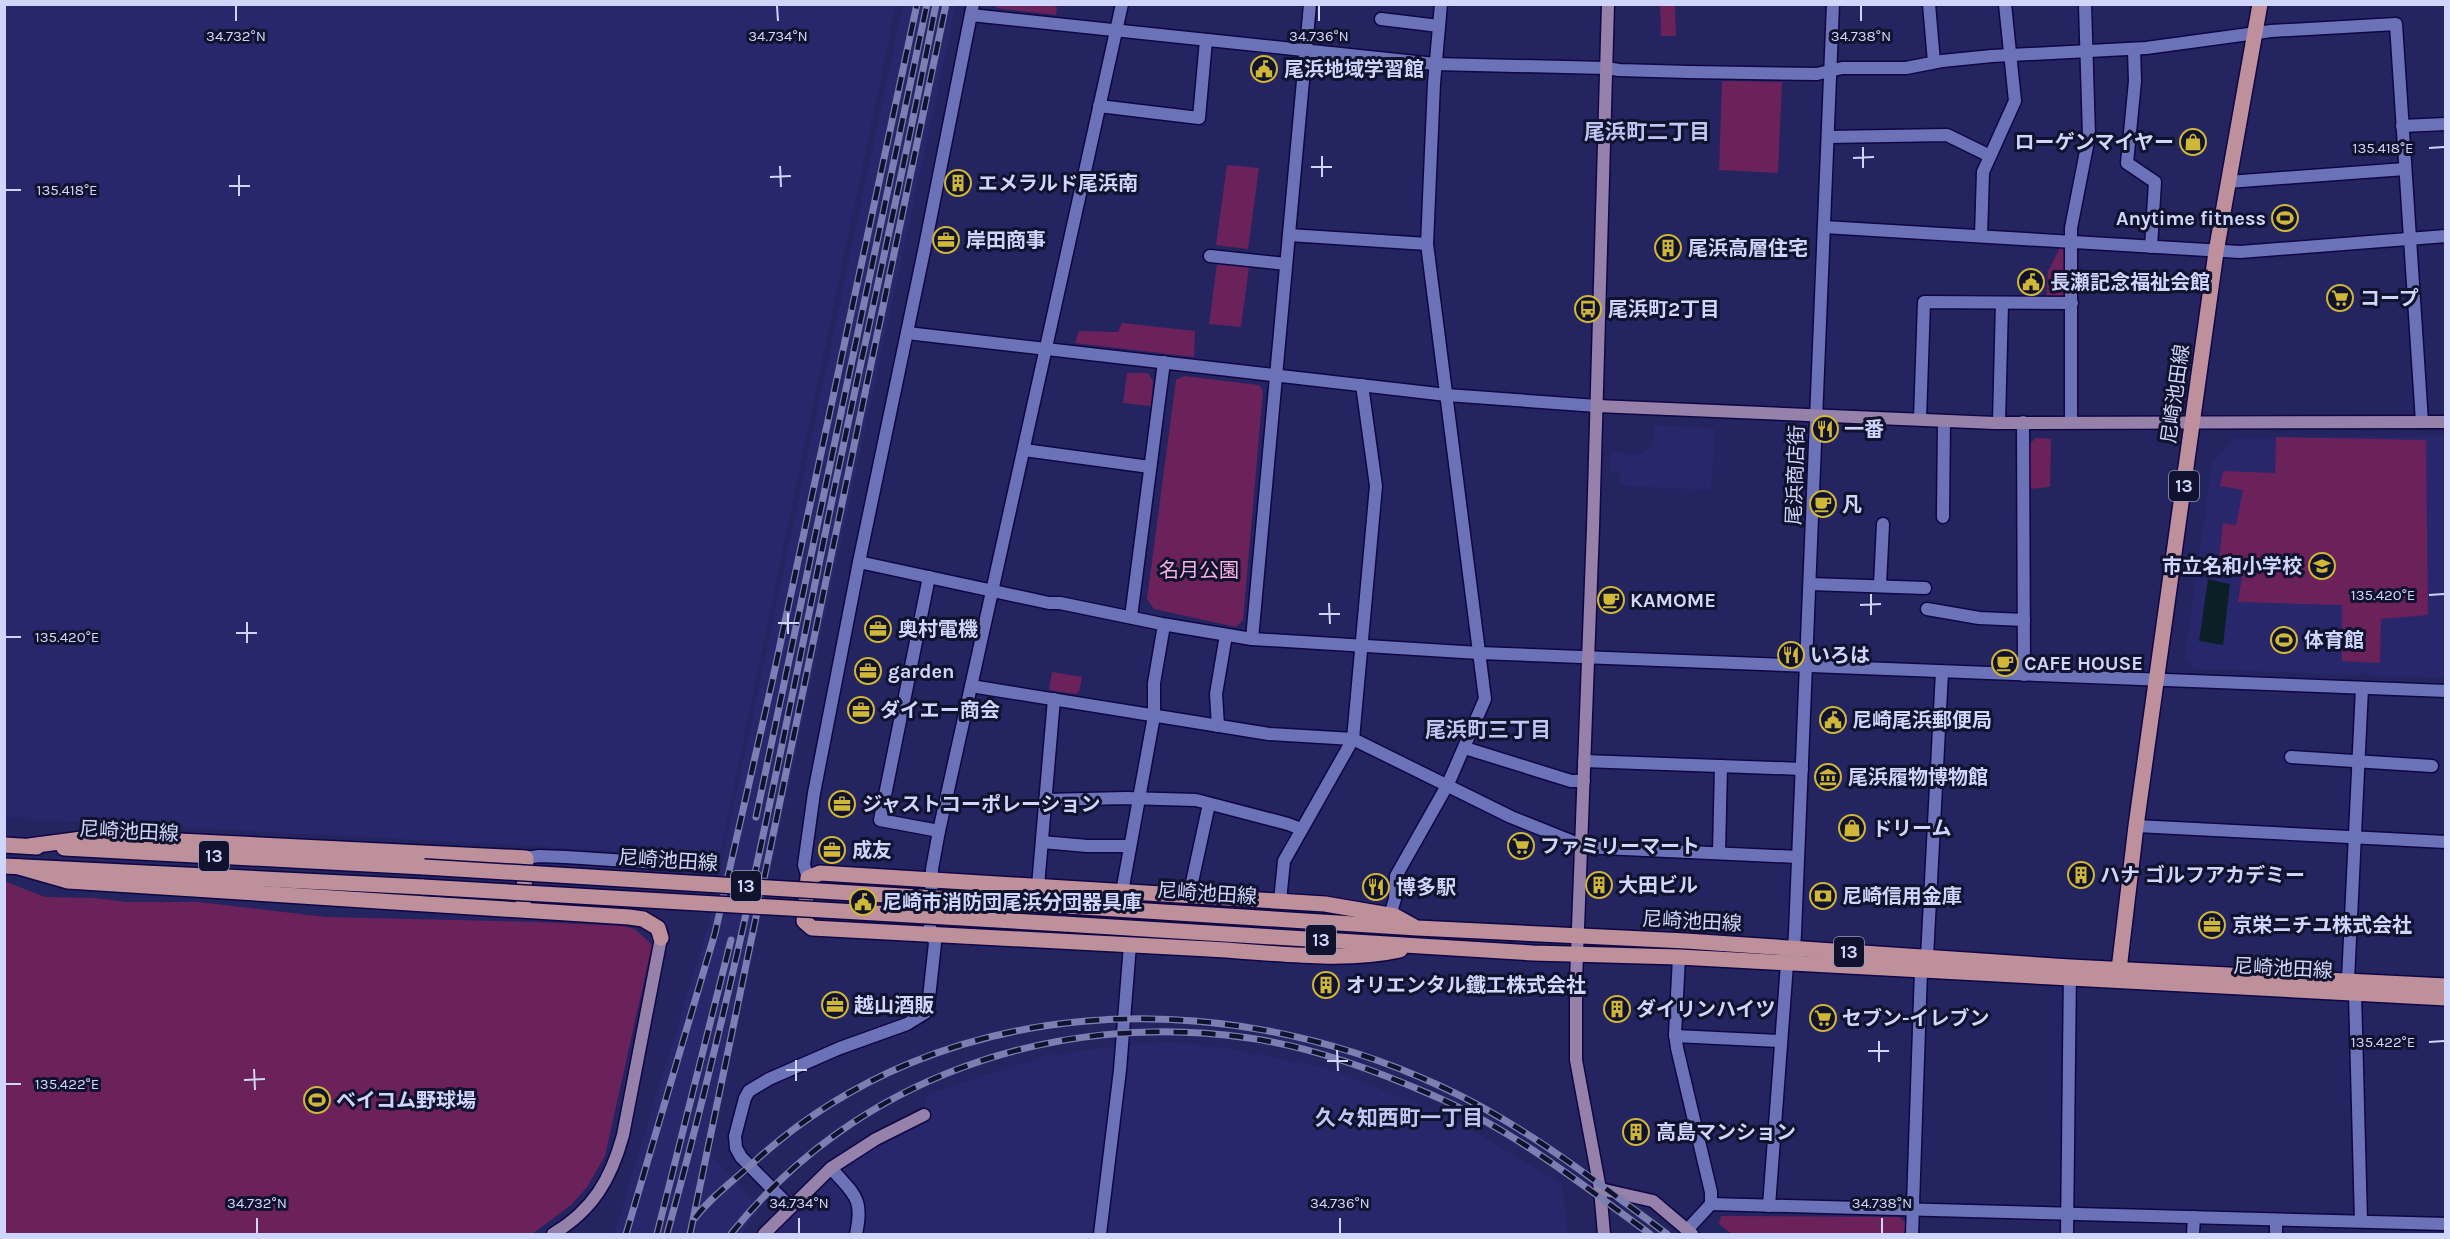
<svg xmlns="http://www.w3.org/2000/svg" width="2450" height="1239" viewBox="0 0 2450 1239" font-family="Karla,'Noto Sans JP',sans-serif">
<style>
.built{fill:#28276c}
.green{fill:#6b215a}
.water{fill:#0a2026}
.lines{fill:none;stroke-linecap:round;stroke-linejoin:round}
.street-casing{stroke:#100644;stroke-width:15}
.secondary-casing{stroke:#100644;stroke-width:15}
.primary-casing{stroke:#100644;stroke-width:18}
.street{stroke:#6c72b7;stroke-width:12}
.secondary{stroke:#9581aa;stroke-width:12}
.primary{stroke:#be909c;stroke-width:15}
.rail-casing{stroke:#7c7fb1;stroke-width:7}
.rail{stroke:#11122d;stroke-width:4.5;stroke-dasharray:14;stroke-linecap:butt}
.primary-bridge-casing{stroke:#100644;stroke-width:18;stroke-linecap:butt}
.primary-bridge{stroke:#be909c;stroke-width:15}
.ticks{fill:none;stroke:#cfd5fb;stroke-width:2}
.labels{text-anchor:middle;stroke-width:6;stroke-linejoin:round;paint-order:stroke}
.shield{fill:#11122d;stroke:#969abd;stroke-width:1.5}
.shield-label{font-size:18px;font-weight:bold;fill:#cfd5fb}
.poi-label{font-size:20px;font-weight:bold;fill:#cfd5fb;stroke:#11122d;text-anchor:start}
.street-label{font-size:20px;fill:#cfd5fb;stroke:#11122d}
.park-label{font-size:20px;fill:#f9b0e3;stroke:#11122d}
.neighbourhood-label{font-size:21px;font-weight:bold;fill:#bfc6f3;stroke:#11122d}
.ticks-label{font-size:15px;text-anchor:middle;fill:#cfd5fb;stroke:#11122d;stroke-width:6;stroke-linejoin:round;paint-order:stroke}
</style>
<rect width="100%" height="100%" fill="#242461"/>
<g class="built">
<polygon points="4,5 896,5 719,858 533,846 5,818"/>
<polygon points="903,5 956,5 710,1154 760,1209 742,1234 614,1234 709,923"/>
<polygon points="1654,425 1715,429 1711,490 1620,486 1620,472 1610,472 1611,452 1641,454 1652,445"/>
<polygon points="2445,436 2445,678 2194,669 2185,658 2212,463 2234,438"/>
<polygon points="1166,1042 1215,1046 1331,1069 1451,1118 1562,1184 1568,1234 764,1234 810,1187 923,1115 928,1094 1044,1056 1122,1045"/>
</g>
<g class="green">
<polygon points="1048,5 1057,7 1056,15 997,8 994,5"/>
<polygon points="1660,5 1675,5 1676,36 1661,36"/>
<polygon points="1722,81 1782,82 1778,173 1719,170"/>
<polygon points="1227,165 1259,168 1248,249 1216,245"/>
<polygon points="2061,246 2067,246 2067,293 2060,299 2046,299 2048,271"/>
<polygon points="1217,264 1249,267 1241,327 1209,324"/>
<polygon points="1122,323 1195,331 1194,357 1075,343 1079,331 1118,332"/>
<polygon points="1127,373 1148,373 1153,381 1151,406 1123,403"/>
<polygon points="1184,376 1259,385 1263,391 1243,620 1236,627 1154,609 1147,599 1176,380"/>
<polygon points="2276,437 2426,440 2428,615 2381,619 2380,663 2342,661 2342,605 2238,602 2243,570 2218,567 2223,523 2236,525 2243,490 2220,486 2223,471 2275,473"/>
<polygon points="2036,438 2051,439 2050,487 2029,489 2029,444"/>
<polygon points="1052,672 1082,677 1079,692 1075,694 1049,690"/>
<polygon points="4,881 45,897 94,898 127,902 198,902 326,917 538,922 623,926 635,929 652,945 605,1156 587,1187 571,1205 532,1234 5,1234"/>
<polygon points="1721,1216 1900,1217 1906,1223 1905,1234 1732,1234 1719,1224"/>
</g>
<polygon class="water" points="2208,579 2230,584 2223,645 2199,641"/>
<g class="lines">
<defs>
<g id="street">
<polyline points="1929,4 1934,62"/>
<polyline points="971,15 1435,64 1606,68 1619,70 1689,72 1817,74 1842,68 1906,68 1942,61 1992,56 2146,48 2271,31 2396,24 2422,422"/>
<polyline points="1381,19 1439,26"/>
<polyline points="2134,49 2135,81 2127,163 2155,182 2151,247"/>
<polyline points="1099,106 1199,118 1206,40"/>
<polyline points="2402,126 2446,124"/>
<polyline points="1828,137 1947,135 1990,156"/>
<polyline points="2228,182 2405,169"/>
<polyline points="1824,227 2240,252 2446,236"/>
<polyline points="1289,235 1427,244"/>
<polyline points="1981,236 1983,172 2015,101 2005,4"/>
<polyline points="1210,256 1286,264"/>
<polyline points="907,333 1447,395 1597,406"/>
<polyline points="1920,419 1924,302 2072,303"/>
<polyline points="1999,422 2002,303"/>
<polyline points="2023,422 2024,675"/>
<polyline points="2071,422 2071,228 2089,136 2085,4"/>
<polyline points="1024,450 1150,467"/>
<polyline points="1943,517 1944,421"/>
<polyline points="859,562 1049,603 1060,603 1162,624 1252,639 1479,653 2446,691"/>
<polyline points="929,577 880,820 939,831"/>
<polyline points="1810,584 1925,588"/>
<polyline points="1880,585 1883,524"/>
<polyline points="1927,609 1979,618 2024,620"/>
<polyline points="1131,617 1164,362"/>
<polyline points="1252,639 1310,4"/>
<polyline points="971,686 1269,734 1353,739 1511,817 1581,845"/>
<polyline points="1218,726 1216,694 1226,635"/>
<polyline points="1465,748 1571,781 1584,781"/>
<polyline points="2291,757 2432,766"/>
<polyline points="1584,761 1802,769"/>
<polyline points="1045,800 1126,798 1196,800 1288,824 1301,829"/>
<polyline points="2136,826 2446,842"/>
<polyline points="1042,842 1087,846 1130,846"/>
<polyline points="1581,847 1798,857"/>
<polyline points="1719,853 1721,766"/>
<polyline points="526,858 539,856 566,857 674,864"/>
<polyline points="808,878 804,865 814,793 859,562 924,251 973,4"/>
<polyline points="1038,886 1054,699"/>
<polyline points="1122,892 1154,716 1154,683 1164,625"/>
<polyline points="1189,896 1209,804"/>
<polyline points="1280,901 1284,861 1353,739 1376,486 1362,385"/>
<polyline points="1390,915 1395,899 1396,876 1448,784 1485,699 1427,244 1434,83 1441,4"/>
<polyline points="1679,957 1675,1034 1677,1048 1711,1192 1711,1204 1687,1230"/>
<polyline points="1927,957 1942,672"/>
<polyline points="2348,980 2362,688"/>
<polyline points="2355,993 2361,1221"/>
<polyline points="1675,1036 1779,1041"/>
<path d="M831,1168C854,1195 864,1197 856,1234"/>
<polyline points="1711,1204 2446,1224"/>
<polyline points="1769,1206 1787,964 1794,948 1795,933 1833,4"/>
<polyline points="790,1207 741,1157 736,1148 735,1136 745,1098 749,1091 769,1079 840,1048 907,1024 925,1013 928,1007 935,943 930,929 932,869 939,831 1122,4"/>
<polyline points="1100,1234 1120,1070 1130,945"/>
<polyline points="1912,1234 1921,970"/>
<polyline points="2067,1234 2070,969"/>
<polyline points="2193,1234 2194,1217"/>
<polyline points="2276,1234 2276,1220"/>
</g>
<g id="secondary">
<polyline points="1597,406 1995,423 2446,422"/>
<polyline points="1600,1189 1653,1201 1692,1234"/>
<path d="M553,1234C593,1210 611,1179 623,1135L661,938"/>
<polyline points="764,1234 831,1168 876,1139 924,1115"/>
<polyline points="1604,1234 1600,1189 1576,1060 1576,981 1593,528 1608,4"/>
</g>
<g id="primary">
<polyline points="4,845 37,847"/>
<polyline points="29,846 97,837 526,858 523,905"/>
<polyline points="64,848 424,867"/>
<polyline points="4,866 423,887"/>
<polyline points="19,867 68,881 629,917 643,919 658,928 661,938"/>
<polyline points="1067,906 1417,928 1686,941 2070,967 2446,986"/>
<polyline points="1064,924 1533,953 1679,957 2446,998"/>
<path d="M1400,950C1342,963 1268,952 1209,949C1076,943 944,935 812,928L804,921L808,878L820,873L1325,904L1395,916L1413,926"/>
<polyline points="2118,978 2136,826 2216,252 2260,4"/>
</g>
</defs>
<use href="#street" class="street-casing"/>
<use href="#secondary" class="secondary-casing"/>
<use href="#primary" class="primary-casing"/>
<use href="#street" class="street"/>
<use href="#secondary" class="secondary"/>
<use href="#primary" class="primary"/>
<defs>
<g id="rail">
<polyline points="756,817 927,4"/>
<path d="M695,1218C711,1197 734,1180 754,1162C942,991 1217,983 1440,1086C1523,1124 1594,1180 1667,1234"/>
<polyline points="626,1234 715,933 773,678 917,4"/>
<polyline points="657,1234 731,940"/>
<path d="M667,1234C734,993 782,746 832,500C866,335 904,170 936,4"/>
<polyline points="690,1234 946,4"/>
<path d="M731,1234C855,1078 1054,1010 1249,1038C1312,1047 1374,1070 1432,1095C1512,1129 1580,1183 1650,1234"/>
</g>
</defs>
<use href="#rail" class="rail-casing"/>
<use href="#rail" class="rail"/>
<defs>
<g id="primary-bridge">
<polyline points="424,867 1067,906"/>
<polyline points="423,887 1064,924"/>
</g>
</defs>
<use href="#primary-bridge" class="primary-bridge-casing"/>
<use href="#primary-bridge" class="primary-bridge"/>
</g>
<path class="ticks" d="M236,6V21M777,6L778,21M1319,6V21M1861,6V21M1863,147V168M2429,148L2444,147M1322,156V177M1853,158L1874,157M780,166L781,187M1311,167H1332M239,175V196M770,177L791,176M229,186H250M6,190H21M1871,594V615M2429,595L2444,594M1329,603L1330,624M1860,605L1881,604M788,613V634M1319,614H1340M247,622V643M778,623H799M236,633H257M6,637H21M1879,1041V1062M2429,1042L2444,1041M1337,1050L1338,1071M1868,1051H1889M796,1060V1081M1327,1061H1348M254,1069L255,1090M786,1070H807M244,1080L265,1079M6,1084H21M257,1218V1233M799,1218V1233M1340,1218V1233M1882,1218V1233"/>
<defs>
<symbol id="civic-ring" viewBox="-11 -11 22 22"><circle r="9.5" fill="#11122d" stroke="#cfb837" stroke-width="1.5"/><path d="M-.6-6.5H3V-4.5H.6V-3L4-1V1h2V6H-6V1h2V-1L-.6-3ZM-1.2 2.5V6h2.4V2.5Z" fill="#cfb837"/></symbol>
<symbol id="shop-ring" viewBox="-11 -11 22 22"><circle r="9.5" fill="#11122d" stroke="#cfb837" stroke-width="1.5"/><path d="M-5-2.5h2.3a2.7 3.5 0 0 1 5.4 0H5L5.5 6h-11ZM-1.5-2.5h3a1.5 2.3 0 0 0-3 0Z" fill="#cfb837"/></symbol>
<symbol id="building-ring" viewBox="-11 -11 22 22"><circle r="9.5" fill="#11122d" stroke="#cfb837" stroke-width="1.5"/><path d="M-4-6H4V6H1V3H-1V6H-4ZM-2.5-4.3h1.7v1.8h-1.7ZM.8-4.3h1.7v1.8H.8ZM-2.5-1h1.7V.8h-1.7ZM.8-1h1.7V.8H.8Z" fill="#cfb837"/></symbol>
<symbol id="stadium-ring" viewBox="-11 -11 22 22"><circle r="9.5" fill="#11122d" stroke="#cfb837" stroke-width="1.5"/><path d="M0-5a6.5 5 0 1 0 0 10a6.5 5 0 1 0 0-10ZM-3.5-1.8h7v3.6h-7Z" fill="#cfb837"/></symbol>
<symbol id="office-ring" viewBox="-11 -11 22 22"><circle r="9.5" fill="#11122d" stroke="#cfb837" stroke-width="1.5"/><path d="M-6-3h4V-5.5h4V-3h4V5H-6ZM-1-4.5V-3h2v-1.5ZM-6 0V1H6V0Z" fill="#cfb837"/></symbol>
<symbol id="supermarket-ring" viewBox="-11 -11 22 22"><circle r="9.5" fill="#11122d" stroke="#cfb837" stroke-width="1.5"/><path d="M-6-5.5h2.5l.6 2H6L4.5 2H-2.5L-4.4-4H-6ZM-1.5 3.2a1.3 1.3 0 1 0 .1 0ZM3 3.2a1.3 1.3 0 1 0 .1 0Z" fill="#cfb837"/></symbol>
<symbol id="bus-ring" viewBox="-11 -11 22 22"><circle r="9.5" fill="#11122d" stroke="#cfb837" stroke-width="1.5"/><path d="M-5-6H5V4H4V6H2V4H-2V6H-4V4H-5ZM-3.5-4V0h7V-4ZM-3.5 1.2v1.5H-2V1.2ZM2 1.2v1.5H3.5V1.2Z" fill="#cfb837"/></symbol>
<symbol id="restaurant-ring" viewBox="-11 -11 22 22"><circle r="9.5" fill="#11122d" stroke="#cfb837" stroke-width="1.5"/><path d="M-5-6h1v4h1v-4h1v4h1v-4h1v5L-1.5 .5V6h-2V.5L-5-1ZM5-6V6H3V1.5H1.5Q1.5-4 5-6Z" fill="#cfb837"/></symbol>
<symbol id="cafe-ring" viewBox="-11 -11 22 22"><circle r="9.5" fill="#11122d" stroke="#cfb837" stroke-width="1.5"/><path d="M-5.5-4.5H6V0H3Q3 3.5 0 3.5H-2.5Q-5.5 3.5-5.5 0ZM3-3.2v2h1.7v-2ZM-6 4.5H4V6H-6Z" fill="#cfb837"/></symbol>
<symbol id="school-ring" viewBox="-11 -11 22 22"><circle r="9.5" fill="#11122d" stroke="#cfb837" stroke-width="1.5"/><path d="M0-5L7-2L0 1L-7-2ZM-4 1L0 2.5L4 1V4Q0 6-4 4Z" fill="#cfb837"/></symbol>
<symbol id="museum-ring" viewBox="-11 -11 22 22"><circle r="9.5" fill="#11122d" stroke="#cfb837" stroke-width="1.5"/><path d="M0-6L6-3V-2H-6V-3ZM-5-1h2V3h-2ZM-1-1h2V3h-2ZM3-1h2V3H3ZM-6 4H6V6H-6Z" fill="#cfb837"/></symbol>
<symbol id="bank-ring" viewBox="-11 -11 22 22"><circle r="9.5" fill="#11122d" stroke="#cfb837" stroke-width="1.5"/><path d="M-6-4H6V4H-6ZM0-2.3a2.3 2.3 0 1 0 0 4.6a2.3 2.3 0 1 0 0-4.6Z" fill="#cfb837"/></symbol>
</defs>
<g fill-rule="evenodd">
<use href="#civic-ring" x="1249" y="54" width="30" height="30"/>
<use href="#shop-ring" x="2178" y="127" width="30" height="30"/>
<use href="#building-ring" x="943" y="168" width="30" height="30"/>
<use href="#stadium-ring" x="2270" y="203" width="30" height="30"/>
<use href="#office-ring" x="931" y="225" width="30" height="30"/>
<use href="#building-ring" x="1653" y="233" width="30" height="30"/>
<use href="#civic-ring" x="2016" y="267" width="30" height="30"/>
<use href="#supermarket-ring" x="2325" y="283" width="30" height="30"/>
<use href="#bus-ring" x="1573" y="294" width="30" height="30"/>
<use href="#restaurant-ring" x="1810" y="414" width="30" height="30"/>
<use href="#cafe-ring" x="1808" y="489" width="30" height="30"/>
<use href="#school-ring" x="2307" y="551" width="30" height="30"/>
<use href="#cafe-ring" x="1596" y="585" width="30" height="30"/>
<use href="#office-ring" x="863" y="614" width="30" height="30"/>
<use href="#stadium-ring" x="2269" y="625" width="30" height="30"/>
<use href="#restaurant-ring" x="1776" y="640" width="30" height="30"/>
<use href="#cafe-ring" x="1990" y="648" width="30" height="30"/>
<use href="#office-ring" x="853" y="656" width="30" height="30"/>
<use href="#office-ring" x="846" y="695" width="30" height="30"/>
<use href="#civic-ring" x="1818" y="705" width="30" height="30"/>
<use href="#museum-ring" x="1813" y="762" width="30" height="30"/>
<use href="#office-ring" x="827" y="789" width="30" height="30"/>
<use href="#shop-ring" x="1837" y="813" width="30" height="30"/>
<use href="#supermarket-ring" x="1506" y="831" width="30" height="30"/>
<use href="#office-ring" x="817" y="835" width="30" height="30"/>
<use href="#building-ring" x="2066" y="860" width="30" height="30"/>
<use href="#building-ring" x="1584" y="870" width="30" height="30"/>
<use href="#restaurant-ring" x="1361" y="872" width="30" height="30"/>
<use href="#bank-ring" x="1808" y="881" width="30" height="30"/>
<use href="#civic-ring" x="848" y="887" width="30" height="30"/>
<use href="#office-ring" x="2197" y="910" width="30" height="30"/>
<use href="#building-ring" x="1311" y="970" width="30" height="30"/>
<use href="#office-ring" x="820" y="990" width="30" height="30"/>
<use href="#building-ring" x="1602" y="994" width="30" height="30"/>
<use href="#supermarket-ring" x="1808" y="1003" width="30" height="30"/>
<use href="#stadium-ring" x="302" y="1085" width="30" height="30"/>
<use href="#building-ring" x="1621" y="1117" width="30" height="30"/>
</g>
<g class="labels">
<g class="shield">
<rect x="2169" y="471" width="30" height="30" rx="4.5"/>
<rect x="199" y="841" width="30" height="30" rx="4.5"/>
<rect x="731" y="871" width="30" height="30" rx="4.5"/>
<rect x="1306" y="925" width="30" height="30" rx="4.5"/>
<rect x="1834" y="937" width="30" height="30" rx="4.5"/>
</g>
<g class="shield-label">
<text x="2184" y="492">13</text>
<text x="214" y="862">13</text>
<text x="746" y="892">13</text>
<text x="1321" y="946">13</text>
<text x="1849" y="958">13</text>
</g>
<g class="poi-label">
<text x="1284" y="76">尾浜地域学習館</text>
<text x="2174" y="149" text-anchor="end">ローゲンマイヤー</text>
<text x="978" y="190">エメラルド尾浜南</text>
<text x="2266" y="225" text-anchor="end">Anytime fitness</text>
<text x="966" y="247">岸田商事</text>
<text x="1688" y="255">尾浜高層住宅</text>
<text x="2050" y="289">長瀬記念福祉会館</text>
<text x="2360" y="305">コープ</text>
<text x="1608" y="316">尾浜町2丁目</text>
<text x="1844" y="436">一番</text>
<text x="1842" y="511">凡</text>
<text x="2302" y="573" text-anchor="end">市立名和小学校</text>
<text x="1630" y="607">KAMOME</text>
<text x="898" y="636">奥村電機</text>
<text x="2304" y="647">体育館</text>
<text x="1810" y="662">いろは</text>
<text x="2024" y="670">CAFE HOUSE</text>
<text x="888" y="678">garden</text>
<text x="880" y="717">ダイエー商会</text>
<text x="1852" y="727">尼崎尾浜郵便局</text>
<text x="1848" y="784">尾浜履物博物館</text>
<text x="862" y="811">ジャストコーポレーション</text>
<text x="1872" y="835">ドリーム</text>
<text x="1540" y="853">ファミリーマート</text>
<text x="852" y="857">成友</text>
<text x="2100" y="882">ハナ ゴルフアカデミー</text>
<text x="1618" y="892">大田ビル</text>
<text x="1396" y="894">博多駅</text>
<text x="1842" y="903">尼崎信用金庫</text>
<text x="882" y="909">尼崎市消防団尾浜分団器具庫</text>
<text x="2232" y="932">京栄ニチユ株式会社</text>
<text x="1346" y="992">オリエンタル鐵工株式会社</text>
<text x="854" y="1012">越山酒販</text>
<text x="1636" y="1016">ダイリンハイツ</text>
<text x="1842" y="1025">セブン-イレブン</text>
<text x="336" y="1107">ベイコム野球場</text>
<text x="1656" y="1139">高島マンション</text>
</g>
<g class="street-label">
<text transform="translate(2175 394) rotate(-82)" y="7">尼崎池田線</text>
<text transform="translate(1795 475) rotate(-88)" y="7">尾浜商店街</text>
<text transform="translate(129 831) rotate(3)" y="7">尼崎池田線</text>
<text transform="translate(668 860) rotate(4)" y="7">尼崎池田線</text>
<text transform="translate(1207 893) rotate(4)" y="7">尼崎池田線</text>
<text transform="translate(1692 921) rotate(3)" y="7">尼崎池田線</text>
<text transform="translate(2283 968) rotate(3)" y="7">尼崎池田線</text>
</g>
<g class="park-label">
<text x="1199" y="577">名月公園</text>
</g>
<g class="neighbourhood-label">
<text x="1647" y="139">尾浜町二丁目</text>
<text x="1488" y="737">尾浜町三丁目</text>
<text x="1399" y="1125">久々知西町一丁目</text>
</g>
</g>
<g class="ticks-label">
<text x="236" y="41">34.732°N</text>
<text x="778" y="41">34.734°N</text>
<text x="1319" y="41">34.736°N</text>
<text x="1861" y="41">34.738°N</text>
<text x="2383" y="153">135.418°E</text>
<text x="67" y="195">135.418°E</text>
<text x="2383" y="600">135.420°E</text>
<text x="67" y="642">135.420°E</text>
<text x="2383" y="1047">135.422°E</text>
<text x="67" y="1089">135.422°E</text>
<text x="257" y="1208">34.732°N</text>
<text x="799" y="1208">34.734°N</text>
<text x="1340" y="1208">34.736°N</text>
<text x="1882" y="1208">34.738°N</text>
</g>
<rect width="2450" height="1239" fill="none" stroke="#cfd5fb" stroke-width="12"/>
</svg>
